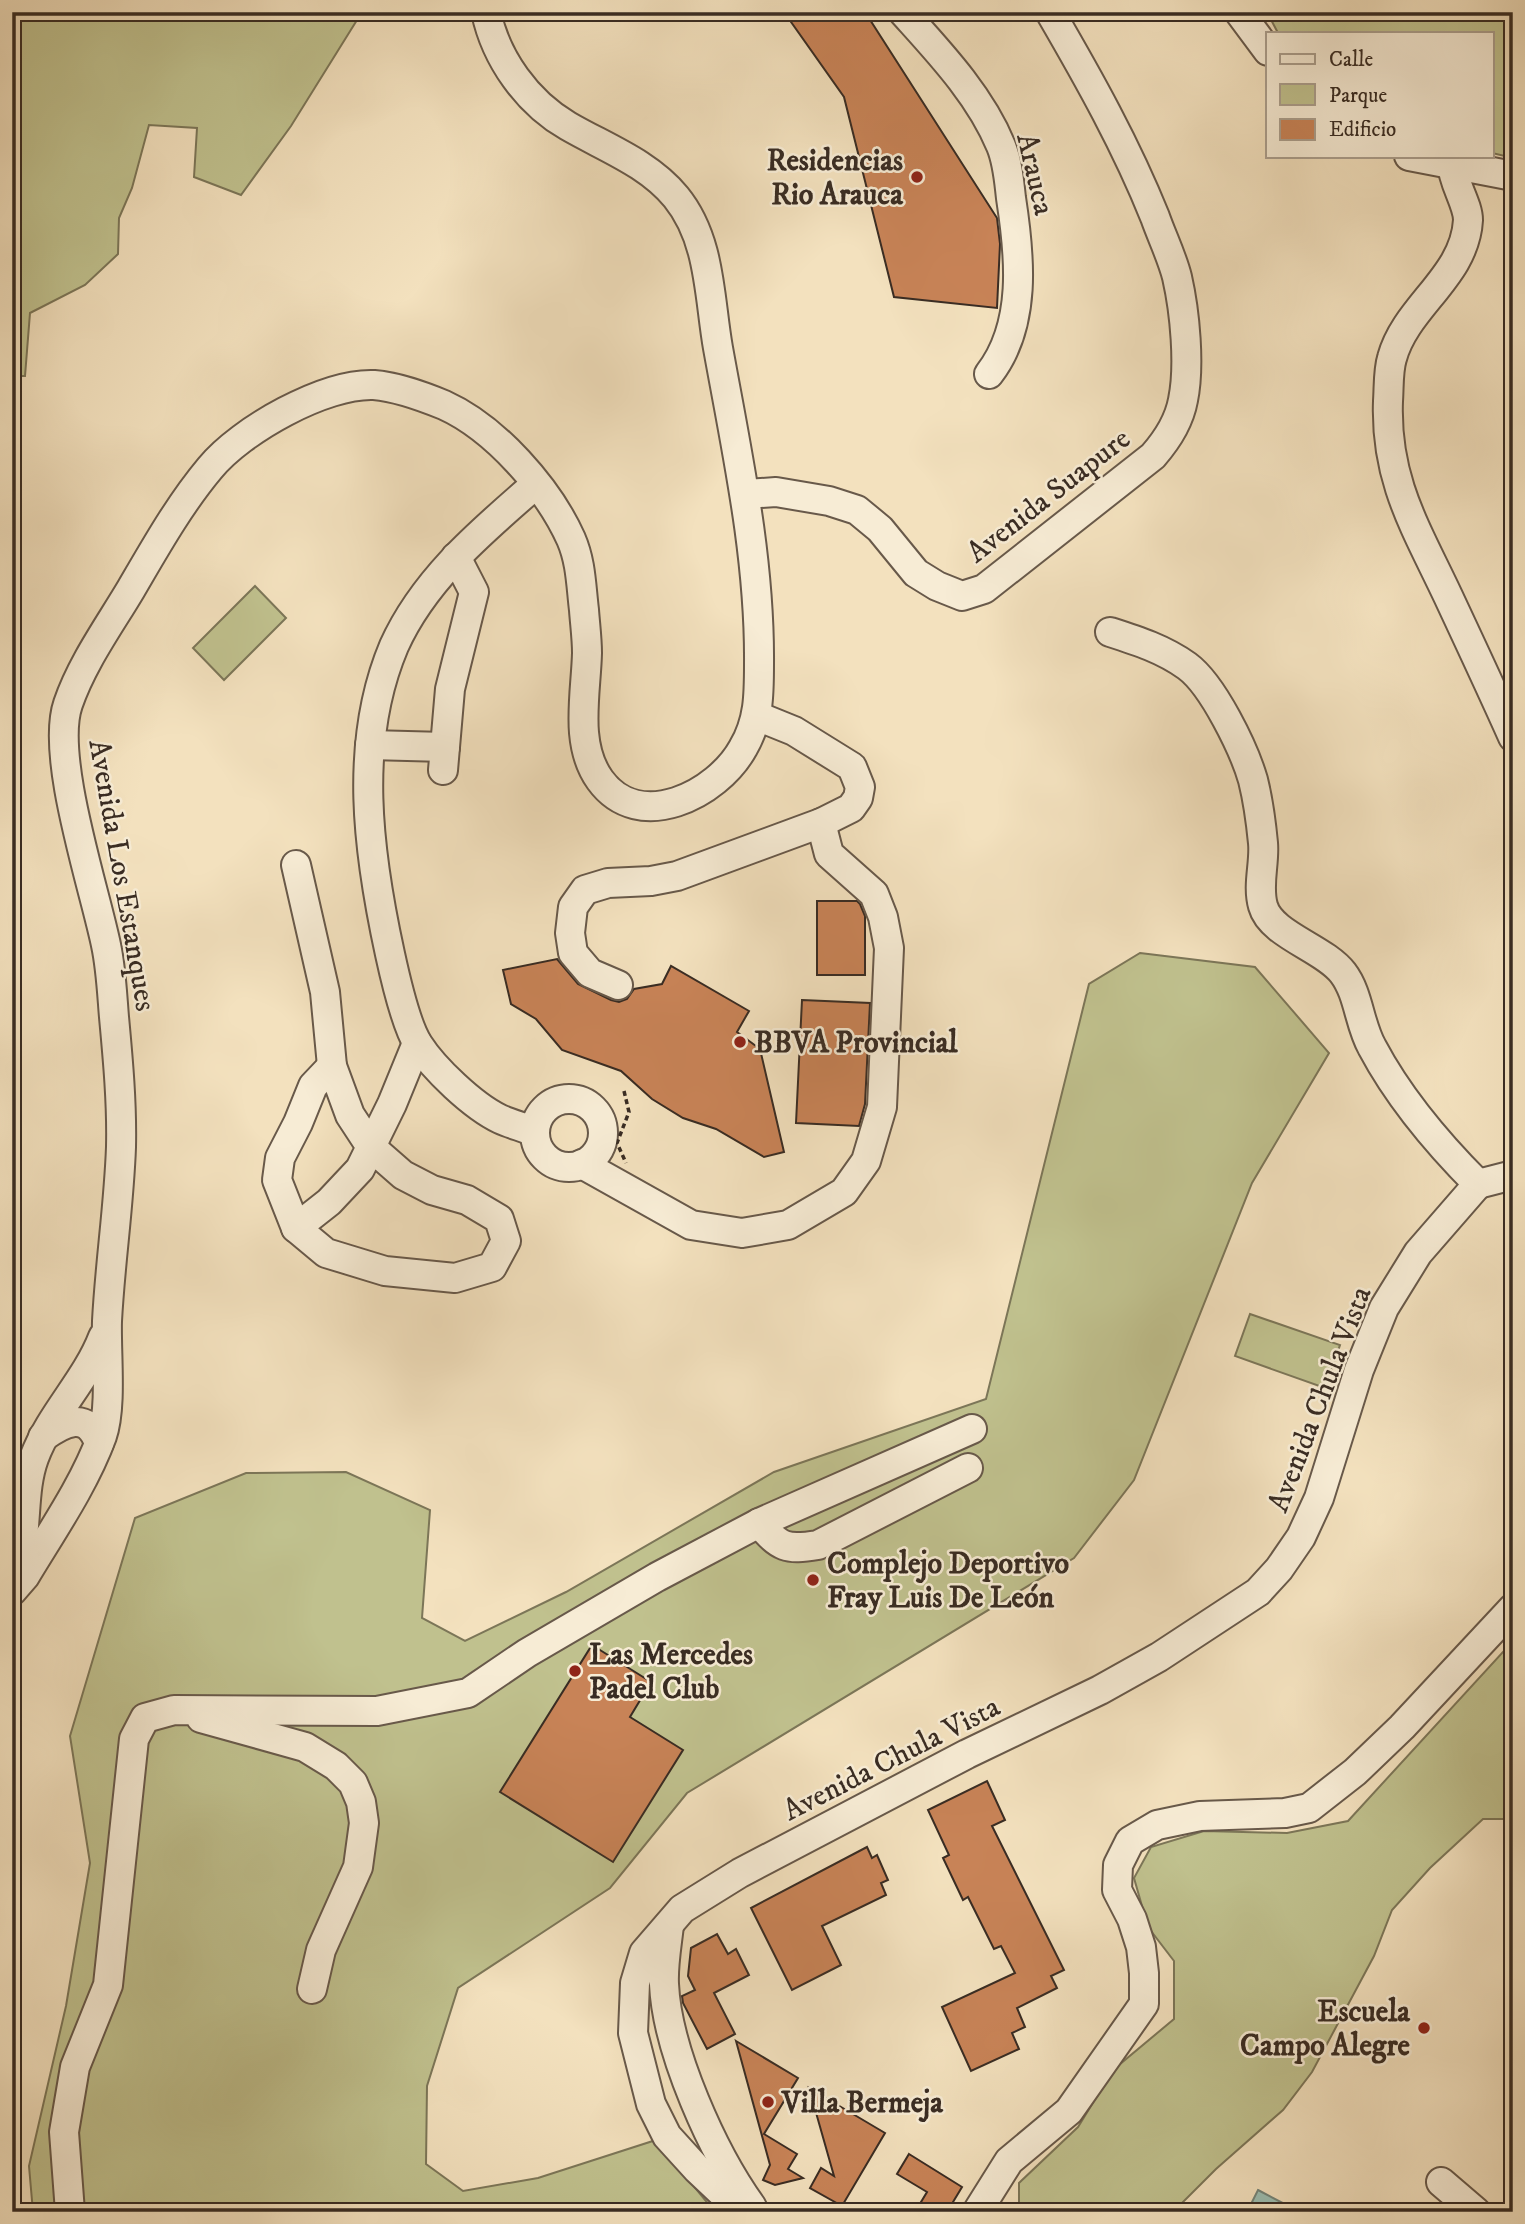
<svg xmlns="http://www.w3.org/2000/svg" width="1525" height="2224" viewBox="0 0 1525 2224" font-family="'IM FELL DW Pica',serif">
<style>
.green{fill:#c0c18e;stroke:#7c7658;stroke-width:2}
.water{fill:#9bbeb2;stroke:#748479;stroke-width:2}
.building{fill:#c88357;stroke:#392c23;stroke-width:2}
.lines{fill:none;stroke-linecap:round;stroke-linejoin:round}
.minor-casing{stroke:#68594a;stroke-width:32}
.path{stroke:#392c23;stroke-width:3.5;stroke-dasharray:5 3.5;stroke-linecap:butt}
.minor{stroke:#f7ecd5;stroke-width:28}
.poi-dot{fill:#8f2418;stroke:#f7ecd5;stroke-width:2.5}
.labels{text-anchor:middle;stroke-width:5;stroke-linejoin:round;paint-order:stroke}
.poi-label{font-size:30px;font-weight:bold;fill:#392c23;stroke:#f7ecd5;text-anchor:start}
.street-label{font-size:30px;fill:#392c23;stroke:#f7ecd5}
</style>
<rect width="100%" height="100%" fill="#f3e1be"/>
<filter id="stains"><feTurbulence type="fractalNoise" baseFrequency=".00286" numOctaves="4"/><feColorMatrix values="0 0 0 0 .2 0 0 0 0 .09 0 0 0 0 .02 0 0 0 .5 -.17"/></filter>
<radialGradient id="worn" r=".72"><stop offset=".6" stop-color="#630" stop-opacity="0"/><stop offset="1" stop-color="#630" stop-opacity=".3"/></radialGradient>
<g class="green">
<polygon points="12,12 362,12 291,126 241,195 194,177 197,128 149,125 132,188 119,218 118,254 85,285 30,313 25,376 12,376"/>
<polygon points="1267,12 1513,12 1513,158 1492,153 1492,33 1278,33"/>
<polygon points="255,586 286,618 224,680 193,648"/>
<polygon points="1140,953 1255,967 1329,1053 1252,1183 1134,1480 1074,1558 687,1793 610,1888 458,1988 427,2086 426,2164 463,2191 538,2178 656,2140 715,2212 33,2212 29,2166 66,2006 90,1863 70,1736 135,1518 246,1473 346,1472 430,1510 422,1618 465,1641 566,1592 774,1472 986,1399 1089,984"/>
<polygon points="1250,1314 1340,1345 1325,1388 1235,1356"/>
<polygon points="1513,1641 1513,1819 1483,1819 1430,1868 1392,1910 1374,1956 1312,2072 1283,2110 1216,2169 1173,2212 1019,2212 1019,2183 1078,2127 1113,2070 1174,2019 1174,1961 1148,1927 1134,1878 1151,1847 1204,1831 1287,1833 1348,1821"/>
</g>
<polygon class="water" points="1258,2190 1300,2212 1247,2212"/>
<g class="building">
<polygon points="784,12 865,12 997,218 1000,244 997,308 894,297 844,97"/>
<polygon points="817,901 857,901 860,904 865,916 865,975 817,975"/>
<polygon points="557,959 578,984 611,1000 619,1002 627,999 634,989 662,984 671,966 749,1011 737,1032 760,1049 784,1152 764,1157 716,1129 683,1118 652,1099 621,1071 562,1050 536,1019 511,1004 503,970"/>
<polygon points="802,1000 870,1003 865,1104 859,1126 796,1123"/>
<polygon points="592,1645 651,1682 630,1717 683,1750 613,1862 500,1792"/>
<polygon points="987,1781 1005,1820 992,1826 1064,1970 1051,1976 1057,1988 1017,2008 1025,2027 1012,2033 1019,2049 971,2071 942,2007 1015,1973 1001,1946 994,1949 968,1897 963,1900 943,1858 949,1855 928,1810"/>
<polygon points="867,1847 872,1858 877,1855 888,1880 881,1883 886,1895 822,1926 841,1965 792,1990 751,1908"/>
<polygon points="717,1934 728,1954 736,1949 749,1975 714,1993 735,2034 707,2049 683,2003 682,1996 695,1990 688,1976 691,1948"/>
<polygon points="736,2041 798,2078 764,2134 797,2154 788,2169 803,2178 775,2185 763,2180 770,2165"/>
<polygon points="809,2088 885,2133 842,2206 810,2188 821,2168 834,2176"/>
<polygon points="909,2154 962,2187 947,2212 915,2212 927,2192 897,2174"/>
</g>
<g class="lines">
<defs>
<g id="minor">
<path d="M903,12C939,52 980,95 1001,146C1008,163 1009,181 1011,198C1020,256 1027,325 989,374"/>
<polyline points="1239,12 1268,51"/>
<polyline points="1409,156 1513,176"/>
<path d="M1452,164C1453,183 1468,204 1468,220C1465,277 1406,306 1392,358C1388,371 1389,387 1388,401C1385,480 1416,528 1448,596C1470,643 1492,690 1513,737"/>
<path d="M746,494L776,492L829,501L857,510L880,529L916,573L937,586L962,596L984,589L1153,456C1167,440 1179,422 1183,400C1190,366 1185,312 1177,277C1172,257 1162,237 1155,217C1126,145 1089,79 1050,12"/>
<path d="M1110,632C1138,641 1163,649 1187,666C1213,685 1244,749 1253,780C1258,800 1261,822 1263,843C1265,863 1257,885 1263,906C1271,935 1324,948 1343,973C1359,994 1359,1024 1372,1047C1399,1098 1437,1143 1478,1184"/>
<polyline points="370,745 445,747"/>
<polyline points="443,770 450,689 474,592 456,557"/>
<polyline points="296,865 325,992 332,1066 350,1115 371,1147 403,1175 432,1190 467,1200 499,1219 506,1241 492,1267 455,1278 385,1271 326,1253 296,1228 329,1202 360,1169 392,1104 417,1043"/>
<polyline points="618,985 590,973 573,953 570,933 573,907 585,890 608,883 651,881 677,876 821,823 851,808 858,798 860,787 852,767 794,731 757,716"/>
<circle cx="569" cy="1133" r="34"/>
<path d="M535,1132C523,1127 511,1124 500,1119C473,1106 434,1069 418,1044C406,1025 395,977 390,954C368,853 353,743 394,646C424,579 482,531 536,484"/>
<polyline points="582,1164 691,1225 742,1233 788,1225 844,1192 866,1161 882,1107 889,948 883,917 874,894 829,854 821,823"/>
<polyline points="1478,1184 1513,1175"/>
<polyline points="296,1228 277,1180 280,1158 298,1123 313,1086 332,1066"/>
<path d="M43,1437C64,1422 87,1410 99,1443"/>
<path d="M759,1523C780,1548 786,1550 818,1545L968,1468"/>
<path d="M14,1579C19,1562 23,1545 24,1526C26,1503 26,1480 34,1458C51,1413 86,1381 103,1337"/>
<path d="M12,1591L25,1576C52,1531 84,1485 102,1436C112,1407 106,1353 107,1321C110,1263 119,1205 121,1147C122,1104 118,1060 114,1017C112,993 111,968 106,945C94,887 50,756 68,704C82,663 109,626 131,589C155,548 179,505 210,468C241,430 325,383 374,385C398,387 422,396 444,405C495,428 548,488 571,539C581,562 581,585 584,610C585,624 587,639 587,653C586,694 574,744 600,780C639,834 717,795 743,748C759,721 759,695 759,664C760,557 737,453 718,348C709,297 711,240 676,197C648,163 606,148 568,126C527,102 496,59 486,12"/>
<polyline points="201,1718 305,1747 336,1766 353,1783 361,1802 364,1823 358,1867 321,1950 312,1989"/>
<path d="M669,1925C667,1944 663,1965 664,1984C667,2051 713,2153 752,2207"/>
<polyline points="1441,2182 1476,2212"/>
<polyline points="70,2212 64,2132 75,2067 108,1985 134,1739 145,1718 174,1710 377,1711 468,1693 527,1653 657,1577 759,1523 972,1429"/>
<polyline points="746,2212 733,2203 697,2169 667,2136 651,2104 633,2033 635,1983 644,1953 682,1909 740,1873 967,1754 1100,1690 1159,1657 1258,1592 1279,1569 1301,1537 1319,1498 1359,1370 1384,1308 1418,1253 1478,1184"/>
<polyline points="977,2212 1009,2161 1069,2111 1144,2004 1144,1973 1141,1947 1132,1919 1117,1890 1118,1865 1130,1841 1157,1825 1200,1816 1285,1813 1309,1808 1355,1772 1402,1727 1513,1608"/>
</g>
</defs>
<use href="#minor" class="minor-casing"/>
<polyline class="path" points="624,1091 629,1112 617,1143 626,1163"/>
<use href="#minor" class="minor"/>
</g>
<g class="poi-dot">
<circle cx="917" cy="177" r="7"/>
<circle cx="740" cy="1042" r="7"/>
<circle cx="813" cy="1580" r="7"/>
<circle cx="575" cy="1671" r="7"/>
<circle cx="1424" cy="2028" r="7"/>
<circle cx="768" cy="2102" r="7"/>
</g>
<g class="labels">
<g class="poi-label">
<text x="903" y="170" text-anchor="end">Residencias<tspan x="903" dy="34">Rio Arauca</tspan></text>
<text x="754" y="1052">BBVA Provincial</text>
<text x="827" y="1573">Complejo Deportivo<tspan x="827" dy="34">Fray Luis De León</tspan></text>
<text x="589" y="1664">Las Mercedes<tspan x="589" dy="34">Padel Club</tspan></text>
<text x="1410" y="2021" text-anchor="end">Escuela<tspan x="1410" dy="34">Campo Alegre</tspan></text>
<text x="782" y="2112">Villa Bermeja</text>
</g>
<g class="street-label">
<text transform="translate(1036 174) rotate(77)" y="10">Arauca</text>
<text transform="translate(1048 495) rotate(-38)" y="10">Avenida Suapure</text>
<text transform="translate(123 875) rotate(80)" y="10">Avenida Los Estanques</text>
<text transform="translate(1319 1399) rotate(-69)" y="10">Avenida Chula Vista</text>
<text transform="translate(891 1758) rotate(-27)" y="10">Avenida Chula Vista</text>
</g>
</g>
<rect width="1525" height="2224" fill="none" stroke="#f3e1be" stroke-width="42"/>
<rect x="14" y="14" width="1497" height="2196" fill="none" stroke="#392c23" stroke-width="3.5"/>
<rect x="21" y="21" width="1483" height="2182" fill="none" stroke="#392c23" stroke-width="2"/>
<rect x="1266" y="32" width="228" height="126" fill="#f7ecd5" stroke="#ab9f8e" stroke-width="2"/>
<rect x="1280" y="54" width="35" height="10" fill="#f7ecd5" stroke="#ab9f8e" stroke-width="2"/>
<text x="1329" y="66" font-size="21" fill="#392c23">Calle</text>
<rect x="1280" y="84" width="35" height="21" fill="#c0c18e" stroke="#ab9f8e" stroke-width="2"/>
<text x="1329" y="102" font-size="21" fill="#392c23">Parque</text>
<rect x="1280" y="119" width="35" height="21" fill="#c88357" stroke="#ab9f8e" stroke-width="2"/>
<text x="1329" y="136" font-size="21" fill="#392c23">Edificio</text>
<rect width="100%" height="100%" filter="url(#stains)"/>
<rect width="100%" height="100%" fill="url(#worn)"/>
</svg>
